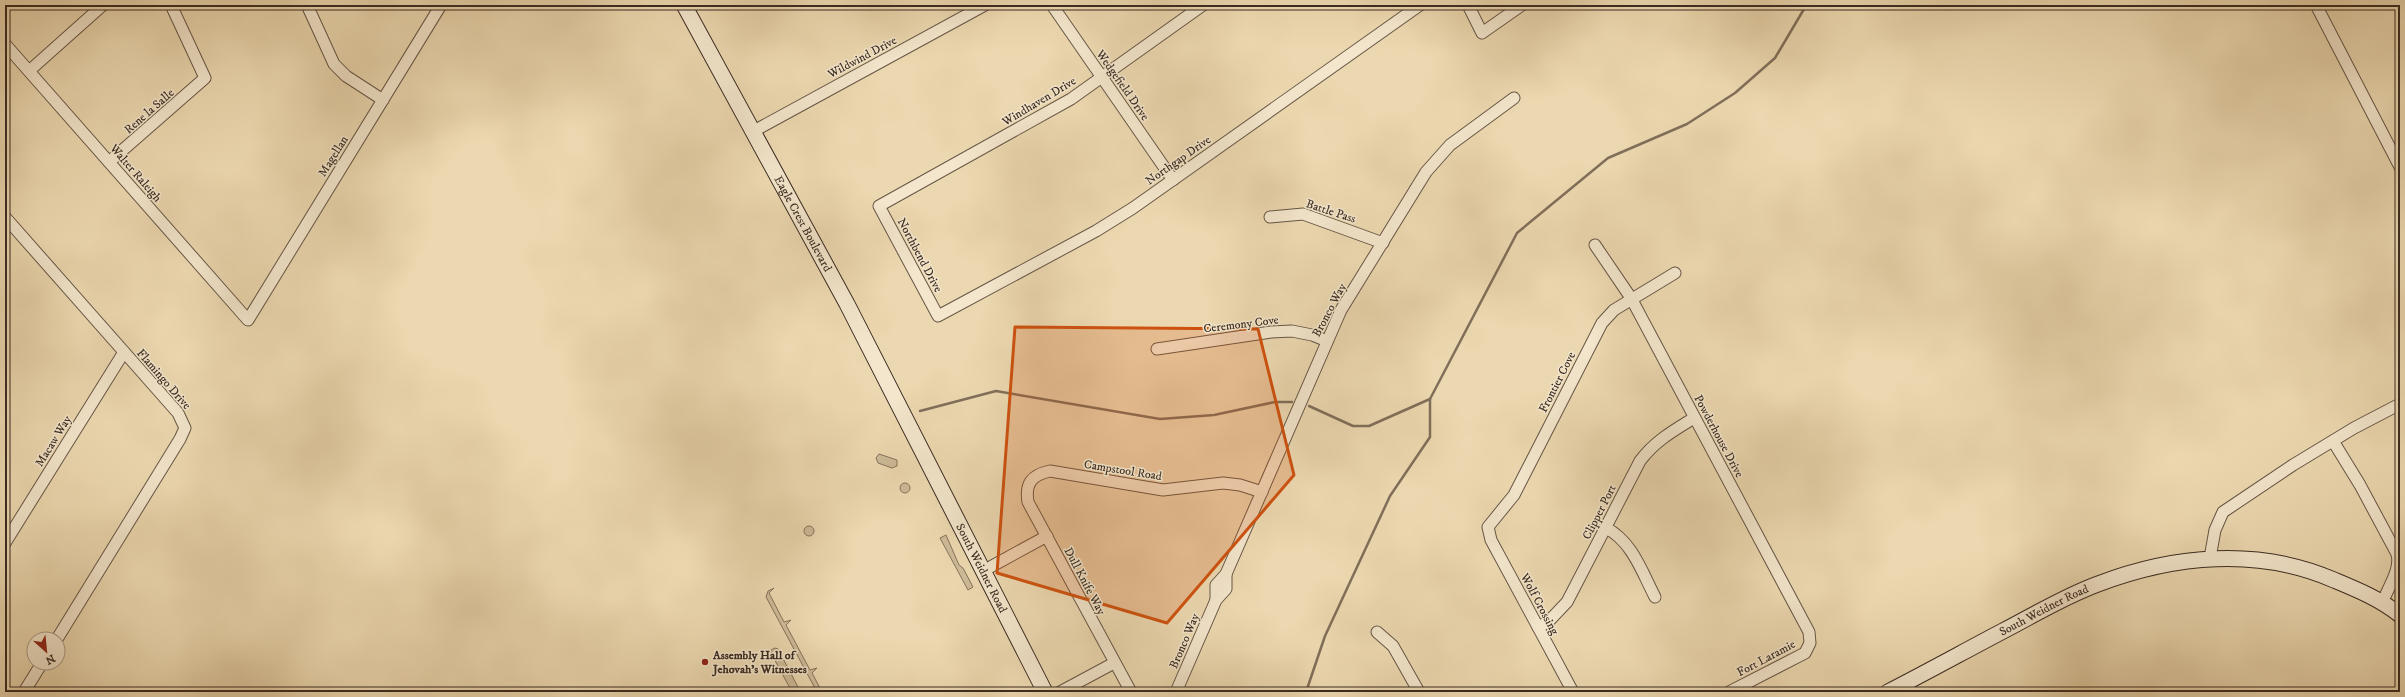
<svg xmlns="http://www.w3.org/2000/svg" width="2405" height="697" viewBox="0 0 2405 697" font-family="'IM FELL DW Pica',serif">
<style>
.green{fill:#cebb98;stroke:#84735d}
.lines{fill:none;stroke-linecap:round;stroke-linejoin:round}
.stream{stroke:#806f5a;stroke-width:2.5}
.minor-casing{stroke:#665646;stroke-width:13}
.secondary-casing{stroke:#3a2b22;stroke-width:17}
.minor{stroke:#f3e6cc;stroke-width:11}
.secondary{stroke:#f3e6cc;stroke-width:15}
.marked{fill:#ce520f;fill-opacity:0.2;stroke:#ce520f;stroke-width:3;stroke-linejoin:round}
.poi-dot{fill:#8f2418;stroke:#f3e6cc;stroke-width:1.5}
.labels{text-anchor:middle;stroke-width:3;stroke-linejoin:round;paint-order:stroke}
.street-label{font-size:12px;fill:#3a2b22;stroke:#f3e6cc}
.poi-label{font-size:12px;font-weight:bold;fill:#3a2b22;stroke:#f3e6cc;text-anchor:start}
</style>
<rect width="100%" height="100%" fill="#ecd8b0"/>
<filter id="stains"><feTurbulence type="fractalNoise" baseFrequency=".005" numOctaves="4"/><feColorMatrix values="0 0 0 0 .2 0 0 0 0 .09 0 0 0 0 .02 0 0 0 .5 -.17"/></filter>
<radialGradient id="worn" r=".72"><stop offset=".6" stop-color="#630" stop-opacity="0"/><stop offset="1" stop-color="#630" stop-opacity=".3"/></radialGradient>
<g class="green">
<polygon points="879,454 897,460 897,466 892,468 878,463 876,458"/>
<circle cx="905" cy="488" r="5"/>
<circle cx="809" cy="531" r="5"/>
<polygon points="946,535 959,565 963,568 973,587 968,590 940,538"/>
<polygon points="774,588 769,593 784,622 791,620 786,625 810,670 817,668 812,673 822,692 817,692 766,597 768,591"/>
<polygon points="775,648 778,649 799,689 798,692 792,692 771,653 771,650"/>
</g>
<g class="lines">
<g class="stream">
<polyline points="1309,406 1353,426 1369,426 1430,399"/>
<polyline points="920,411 996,391 1160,419 1214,415 1275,402 1292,402"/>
<polyline points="1306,692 1325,636 1390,496 1430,437 1430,399 1517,233 1608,158 1687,124 1735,93 1775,58 1804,9 1804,5"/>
</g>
<defs>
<g id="minor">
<polyline points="307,5 334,64 346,76 383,100"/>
<polyline points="1052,5 1173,180"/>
<polyline points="1203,5 1071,99 879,206 938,316 1096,231 1133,208 1420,5"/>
<polyline points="1468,5 1482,33 1522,5"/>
<polyline points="2316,5 2400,167"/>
<polyline points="5,44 248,320 441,5"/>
<polyline points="29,71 103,5"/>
<polyline points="752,132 985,5"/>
<polyline points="109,162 205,78 171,5"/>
<polyline points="5,217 178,413 185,428 180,439 57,639"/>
<polyline points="1270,217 1303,214 1383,243"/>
<polyline points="1595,245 1631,298 1809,632 1810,643 1805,653 1729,692"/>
<polyline points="1157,349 1271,332 1292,331 1312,335 1327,341"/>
<path d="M2333,441L2360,485L2397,554C2401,569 2389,586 2383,601"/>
<path d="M1606,528C1632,541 1642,572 1655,597"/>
<polyline points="5,543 124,352"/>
<polyline points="2210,558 2215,530 2223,512 2293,465 2354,428 2400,404"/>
<polyline points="983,571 1047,536"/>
<polyline points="1216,600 1216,585 1226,574 1341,310 1426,172 1450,145 1514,98"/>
<path d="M1538,627L1548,622L1567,602L1640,461C1655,441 1673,431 1694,418"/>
<polyline points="1377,632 1393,646 1419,692"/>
<polyline points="24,692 42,663"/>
<polyline points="1060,692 1114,663"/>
<path d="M1131,692L1028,502C1025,484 1031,475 1050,471L1163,490L1223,483L1240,485L1262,492"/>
<polyline points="1176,692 1216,600 1226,589 1226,574"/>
<polyline points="1573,692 1491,540 1488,527 1514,495 1602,323 1614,310 1675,273"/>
</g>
<g id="secondary">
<path id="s1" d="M684,5L847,304L1045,692"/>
<path id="s2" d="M1888,692C1927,672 1965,651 2003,631C2034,615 2065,596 2098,584C2174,555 2258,547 2334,580C2358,590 2380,599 2400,615"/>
</g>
</defs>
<use href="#minor" class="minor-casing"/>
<use href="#secondary" class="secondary-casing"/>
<use href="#minor" class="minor"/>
<use href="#secondary" class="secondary"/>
</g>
<path class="marked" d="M1015,327L1258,329L1294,475L1167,623L997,573Z"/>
<circle class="poi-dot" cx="705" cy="662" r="4"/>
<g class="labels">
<g class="street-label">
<text transform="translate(862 57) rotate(-28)" y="4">Wildwind Drive</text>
<text transform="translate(1123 85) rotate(55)" y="4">Wedgefield Drive</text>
<text transform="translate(1039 101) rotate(-31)" y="4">Windhaven Drive</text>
<text transform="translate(149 111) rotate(-41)" y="4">Rene la Salle</text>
<text transform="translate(333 156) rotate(-58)" y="4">Magellan</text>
<text transform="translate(1178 160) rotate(-35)" y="4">Northgap Drive</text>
<text transform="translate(136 173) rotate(49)" y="4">Walter Raleigh</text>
<text transform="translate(1331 211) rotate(18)" y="4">Battle Pass</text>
<text dy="4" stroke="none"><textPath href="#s1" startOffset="249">Eagle Crest Boulevard</textPath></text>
<text transform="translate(920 255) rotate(62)" y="4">Northbend Drive</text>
<text transform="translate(1329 310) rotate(-62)" y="4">Bronco Way</text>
<text transform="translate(1241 324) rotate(-7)" y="4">Ceremony Cove</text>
<text transform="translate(164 379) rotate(49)" y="4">Flamingo Drive</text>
<text transform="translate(1557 382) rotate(-63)" y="4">Frontier Cove</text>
<text transform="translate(1719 436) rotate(62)" y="4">Powderhouse Drive</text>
<text transform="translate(53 441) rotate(-58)" y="4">Macaw Way</text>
<text transform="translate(1123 470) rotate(9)" y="4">Campstool Road</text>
<text transform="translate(1599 512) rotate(-63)" y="4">Clipper Port</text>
<text dy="4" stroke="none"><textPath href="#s1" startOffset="637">South Weidner Road</textPath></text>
<text transform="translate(1085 581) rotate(62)" y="4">Dull Knife Way</text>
<text transform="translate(1540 604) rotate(62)" y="4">Wolf Crossing</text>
<text dy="4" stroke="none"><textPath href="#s2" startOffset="176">South Weidner Road</textPath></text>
<text transform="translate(1184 641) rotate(-67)" y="4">Bronco Way</text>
<text transform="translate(1766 658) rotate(-28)" y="4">Fort Laramie</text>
</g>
<g class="poi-label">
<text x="713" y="659">Assembly Hall of<tspan x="713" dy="14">Jehovah's Witnesses</tspan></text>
</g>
</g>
<rect width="2405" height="697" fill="none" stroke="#ecd8b0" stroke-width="20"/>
<rect x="6" y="6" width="2393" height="685" fill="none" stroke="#3a2b22" stroke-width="2"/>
<rect x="10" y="10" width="2385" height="677" fill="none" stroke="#3a2b22"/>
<g transform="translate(46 651) rotate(153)"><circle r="19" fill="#f3e6cc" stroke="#a99b88"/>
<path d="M0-3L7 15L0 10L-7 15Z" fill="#8f2418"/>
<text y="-6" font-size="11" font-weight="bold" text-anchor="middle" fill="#3a2b22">N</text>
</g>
<rect width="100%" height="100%" filter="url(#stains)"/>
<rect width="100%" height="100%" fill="url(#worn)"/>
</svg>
